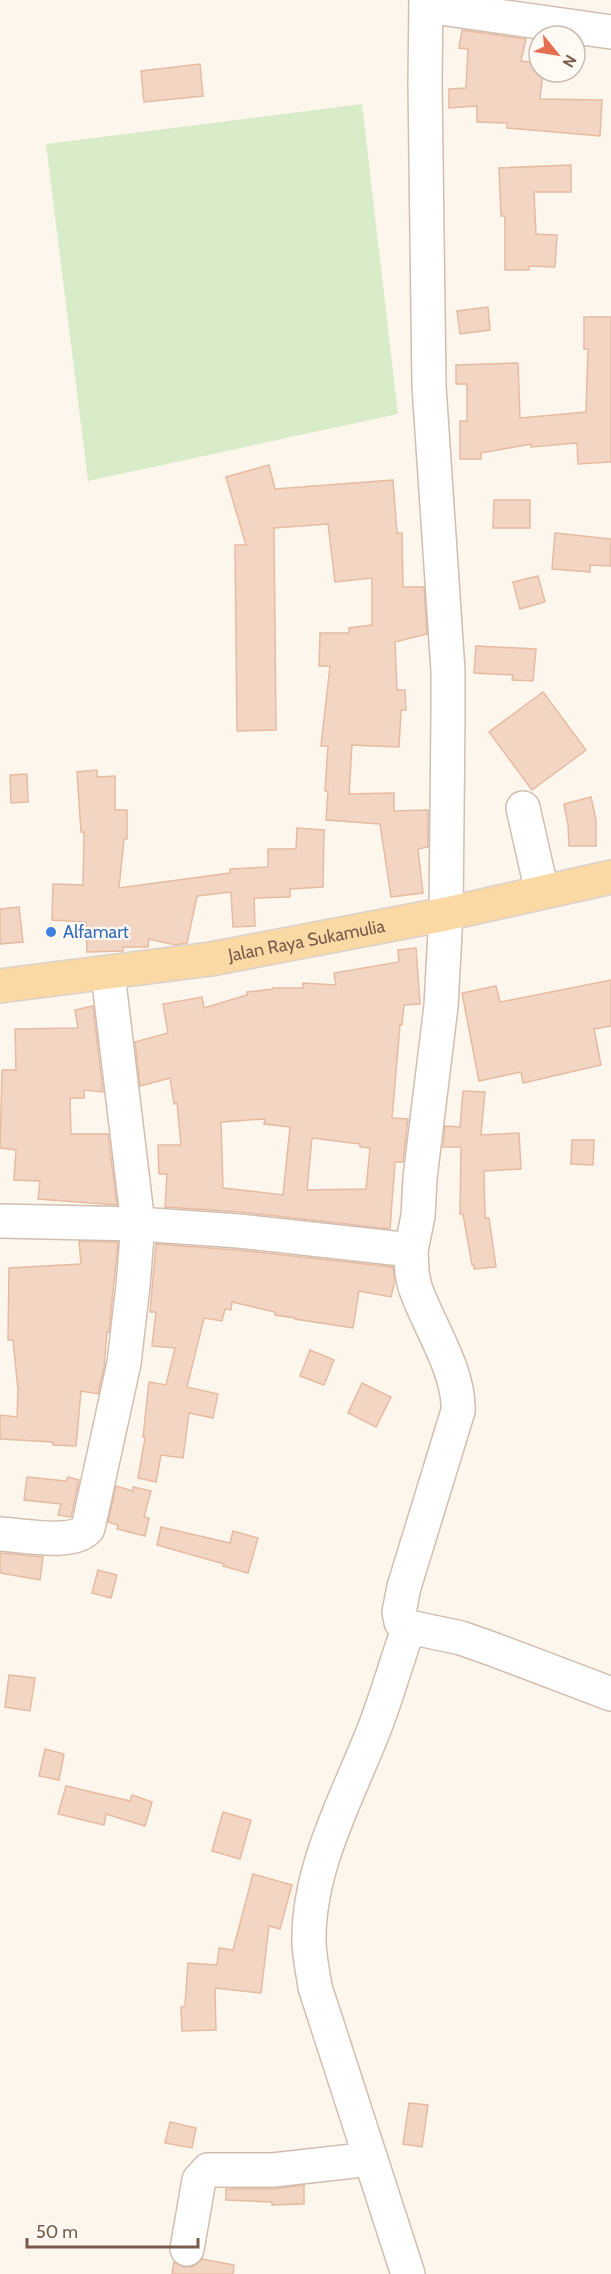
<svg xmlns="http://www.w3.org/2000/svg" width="611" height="2274" viewBox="0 0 611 2274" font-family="Cabin,sans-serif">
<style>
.green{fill:#d8ecc9}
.building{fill:#f3d5c3;stroke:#e6bba3;stroke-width:1.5;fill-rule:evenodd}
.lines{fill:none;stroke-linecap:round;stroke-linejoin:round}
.minor-casing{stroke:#d1beb0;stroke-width:36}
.major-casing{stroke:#dad1cd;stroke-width:36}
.minor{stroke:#fff;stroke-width:33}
.major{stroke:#fbd9a5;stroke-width:33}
.shop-dot{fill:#3f7fe0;stroke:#fffaf3;stroke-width:2}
.labels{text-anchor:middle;stroke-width:4.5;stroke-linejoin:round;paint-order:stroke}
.shop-label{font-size:18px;fill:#366cbe;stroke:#fffaf3;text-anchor:start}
.street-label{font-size:18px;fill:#7a5c4d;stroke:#fffaf3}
</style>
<rect width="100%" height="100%" fill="#fdf6ec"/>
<polygon class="green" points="362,104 398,414 88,481 46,144"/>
<g class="building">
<polygon points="462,30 526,39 521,61 539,63 539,72 543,72 540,99 602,100 600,136 507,128 507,123 477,122 477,106 449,108 449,89 466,88 468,49 459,48"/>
<polygon points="200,64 203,96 144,102 141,71"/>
<polygon points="571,165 571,192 534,192 536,234 557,235 555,267 529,266 529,270 505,270 505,216 501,216 499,168"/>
<polygon points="488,307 490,330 460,334 457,311"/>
<polygon points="584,317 611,317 611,462 578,464 577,443 531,447 531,444 481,453 481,459 460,459 460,421 467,421 467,384 456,384 456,365 518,363 520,418 586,412 588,349 584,349"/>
<polygon points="269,465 275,489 393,480 397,533 402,533 403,587 424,587 427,634 395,642 397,690 405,690 406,710 401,710 399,747 352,745 349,794 394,793 394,811 428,810 428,847 418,849 423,893 391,897 380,824 326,820 328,791 325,791 328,746 321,746 330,666 319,666 320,633 349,633 349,628 372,625 372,578 335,582 328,524 274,528 276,730 237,731 235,545 246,545 226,477"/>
<polygon points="494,500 530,500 530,528 493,528"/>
<polygon points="555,533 611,539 610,566 590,565 590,572 552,569"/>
<polygon points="538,576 545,602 520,609 513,582"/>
<polygon points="476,646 536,649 533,681 512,680 513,675 474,673"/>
<polygon points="543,692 586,750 532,790 489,732"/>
<polygon points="97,770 97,777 115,776 115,810 127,810 127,839 124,839 119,888 230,873 230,869 268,867 268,849 296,849 297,828 324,830 323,887 290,889 290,897 254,898 255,926 233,927 231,892 197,896 187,943 175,945 149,939 148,947 123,947 123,951 87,952 86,922 52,920 53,884 83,885 84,832 81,832 77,772"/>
<polygon points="27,774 28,802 11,803 10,775"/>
<polygon points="591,797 596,820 596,846 569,846 568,825 564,804"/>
<polygon points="19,907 23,942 0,944 0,909"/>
<path d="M416,948L420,1004L404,1005L402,1025H400L392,1118L408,1119L403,1162H395L390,1229L241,1212L165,1207L167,1174H159L158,1145H181L177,1103L174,1104L170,1078L140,1086L135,1042L168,1033L163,1004L202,997L204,1008L247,995V992L273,989V988H303V983L336,985L334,973L399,962L398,950ZM265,1119L264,1124L290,1127L283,1195L223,1188L221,1122ZM312,1138L360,1144V1147L370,1148L366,1189L307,1190Z"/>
<polygon points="611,980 611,1026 594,1029 601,1065 523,1083 521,1072 479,1081 462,993 496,986 500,1002"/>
<polygon points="93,1006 103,1092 84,1090 84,1098 70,1098 71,1134 108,1134 117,1205 38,1199 40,1181 14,1180 16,1150 0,1148 2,1070 16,1070 15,1029 78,1028 75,1010"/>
<polygon points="463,1091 485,1092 481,1135 519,1133 521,1169 484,1171 485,1218 489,1218 496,1267 474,1269 474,1265 472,1265 463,1214 460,1214 461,1147 443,1147 445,1126 460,1127"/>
<polygon points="572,1140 594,1140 593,1165 571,1164"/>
<polygon points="79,1241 118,1242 109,1332 107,1332 104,1368 98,1394 81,1391 76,1446 53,1445 53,1442 0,1439 0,1415 17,1417 18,1390 13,1340 8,1340 9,1268 81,1264"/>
<polygon points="156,1244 237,1250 393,1267 395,1281 391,1297 359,1291 353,1328 295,1319 295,1318 275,1315 275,1312 232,1302 231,1310 225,1309 222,1321 204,1318 187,1387 218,1394 213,1418 189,1413 183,1458 161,1455 156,1482 138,1478 145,1438 143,1437 149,1382 166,1385 175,1348 152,1346 156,1312 150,1312"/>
<polygon points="310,1350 334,1360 324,1385 300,1376"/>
<polygon points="362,1383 391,1397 376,1427 348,1413"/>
<polygon points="27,1477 66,1481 68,1477 79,1480 71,1517 58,1515 61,1504 24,1500"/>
<polygon points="116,1486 133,1491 133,1487 151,1491 144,1517 149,1518 145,1536 117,1529 118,1525 108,1522"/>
<polygon points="161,1527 230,1543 233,1531 258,1538 248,1573 223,1566 224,1564 157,1545"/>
<polygon points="0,1553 43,1557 40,1580 0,1573"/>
<polygon points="98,1570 117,1575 111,1598 92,1593"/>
<polygon points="9,1675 35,1678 30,1711 5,1707"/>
<polygon points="45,1749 64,1754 59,1780 39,1776"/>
<polygon points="66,1786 130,1801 132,1795 152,1802 145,1826 106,1814 104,1825 58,1814"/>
<polygon points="223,1812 251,1820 240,1859 212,1851"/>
<polygon points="253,1874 292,1885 280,1929 269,1926 261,1993 215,1988 216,2030 182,2031 181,2007 185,2006 188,1963 217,1965 219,1948 233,1950"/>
<polygon points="409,2103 428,2105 422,2147 403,2144"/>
<polygon points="170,2122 196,2128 192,2148 165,2143"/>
<polygon points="304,2185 304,2204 272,2205 272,2202 226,2200 226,2189 273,2189"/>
<polygon points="202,2259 234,2265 233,2274 172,2274 174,2262 183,2267 193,2267"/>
</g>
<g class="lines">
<defs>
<g id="minor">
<path d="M426,0L425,82L429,386L448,671V716L446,914L441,1006L420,1178L418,1216L411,1250L412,1273L415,1287C428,1325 460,1371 458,1411L404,1587L399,1612L401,1622L409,1627L461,1638L495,1650L611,1694"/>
<polyline points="426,6 611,32"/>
<polyline points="523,808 542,892"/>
<polyline points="0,1221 138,1224 239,1231 411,1250"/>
<path d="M0,1534C22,1535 74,1546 88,1528L124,1363L133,1286L138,1224L108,974"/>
<polyline points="187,2249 199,2180 208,2170 273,2170 371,2159"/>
<path d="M408,2274L315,1987C313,1972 309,1956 309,1941C308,1868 347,1798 373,1732C387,1697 396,1662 409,1627"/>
</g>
<g id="major">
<path id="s1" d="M0,986L211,959L446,914L611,877"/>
</g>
</defs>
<use href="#minor" class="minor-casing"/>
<use href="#major" class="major-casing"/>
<use href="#minor" class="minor"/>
<use href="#major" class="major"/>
</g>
<circle class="shop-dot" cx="51" cy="932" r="6"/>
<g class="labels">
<g class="shop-label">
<text x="63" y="938">Alfamart</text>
</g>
<g class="street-label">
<text dy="6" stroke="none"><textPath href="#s1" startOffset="310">Jalan Raya Sukamulia</textPath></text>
</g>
</g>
<g transform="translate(557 54) rotate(120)"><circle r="28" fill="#fffaf3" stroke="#cabbb1" stroke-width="1.5"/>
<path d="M0-4.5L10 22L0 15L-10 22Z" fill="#e76f51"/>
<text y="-9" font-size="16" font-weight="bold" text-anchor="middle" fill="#7a5c4d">N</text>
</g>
<path d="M27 2238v9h171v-9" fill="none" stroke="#7a5c4d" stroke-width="3"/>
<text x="36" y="2238" font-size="18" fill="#7a5c4d" stroke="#fffaf3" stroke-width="4.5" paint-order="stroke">50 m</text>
</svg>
